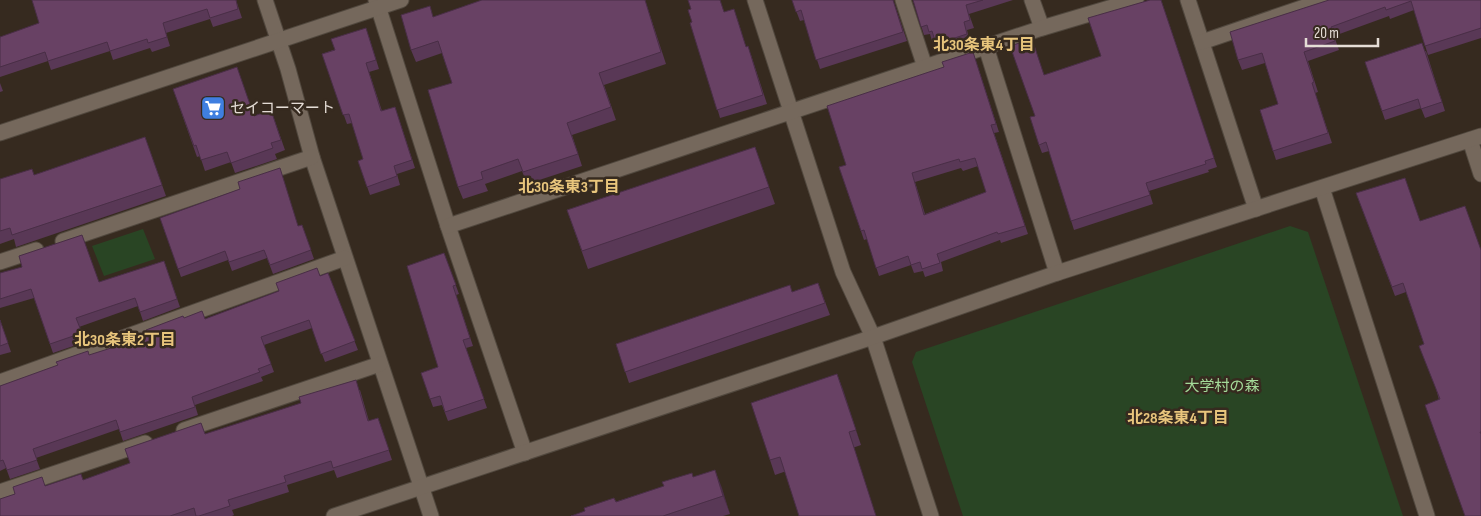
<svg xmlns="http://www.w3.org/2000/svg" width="1481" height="516" viewBox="0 0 1481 516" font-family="'Sofia Sans Condensed','Noto Sans JP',sans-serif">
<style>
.green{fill:#294524}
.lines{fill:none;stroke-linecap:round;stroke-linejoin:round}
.minor-casing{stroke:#51483e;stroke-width:17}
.minor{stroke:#75685c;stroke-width:15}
.wall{fill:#593856;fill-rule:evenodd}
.shaded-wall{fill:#492e46}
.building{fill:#684164;stroke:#492e46;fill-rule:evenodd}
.labels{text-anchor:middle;stroke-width:5;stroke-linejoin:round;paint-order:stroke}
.poi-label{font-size:15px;fill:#e5ddd6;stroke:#362a1f;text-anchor:start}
.park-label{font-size:15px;fill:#a4da99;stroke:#362a1f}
.neighbourhood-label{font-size:16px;font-weight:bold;fill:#e8c57c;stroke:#362a1f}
</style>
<rect width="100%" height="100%" fill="#362a1f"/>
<g class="green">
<polygon points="1290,226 1308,232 1403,516 963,516 912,362 916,352"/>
<polygon points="143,229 155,259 104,276 92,246"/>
</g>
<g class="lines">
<defs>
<g id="minor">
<polyline points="265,0 288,69 312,157 431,516"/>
<polyline points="376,0 448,226 525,453"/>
<polyline points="755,0 843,272 873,337 931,516"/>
<polyline points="903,0 925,67"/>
<polyline points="1032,0 1042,28"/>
<polyline points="1188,0 1256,209"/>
<polyline points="1202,42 1325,0"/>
<polyline points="986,47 1057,273"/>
<polyline points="0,133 401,0"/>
<polyline points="1470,140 1481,174"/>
<polyline points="1322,188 1427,516"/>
<polyline points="448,226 1042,28 1136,0"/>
<polyline points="63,241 312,157"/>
<polyline points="0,262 36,250"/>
<polyline points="0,382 345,258"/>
<polyline points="184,430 380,364"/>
<polyline points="0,492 145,443"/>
<polyline points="334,516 873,337 1057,273 1481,136"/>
</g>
</defs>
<use href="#minor" class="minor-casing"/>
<use href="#minor" class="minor"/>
</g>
<g class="wall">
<polygon points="236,0 242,18 213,27 210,19 166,33 170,46 152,52 150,48 113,60 110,51 51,70 48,61 0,77 0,37"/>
<polygon points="482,0 645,0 666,64 604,85 616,120 572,135 582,166 527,184 522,171 485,184 488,191 463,199 458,187 452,83 442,53 416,62 411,50 434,17"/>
<polygon points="792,0 893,0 907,41 820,69 804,20 800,21"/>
<polygon points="913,0 1013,0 969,14 974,28 967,30 970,42 939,52 935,40 932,41 930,34 924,35"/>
<polygon points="1161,0 1217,167 1208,170 1209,172 1149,191 1153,204 1074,230 1049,151 1042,153 1039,145 1035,116 1044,75 1101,56"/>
<polygon points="1329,0 1481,0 1481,38 1428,55 1414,10 1390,19 1389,16 1334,36 1339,50 1308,61 1318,92 1315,93 1332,143 1276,160 1260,110 1278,104 1265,63 1242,70 1238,60"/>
<polygon points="724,12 737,18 746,47 751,55 767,104 720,118 692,22"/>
<polygon points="369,37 379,69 369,72 382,111 395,107 415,168 397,174 400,185 370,195 358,161 363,159 352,123 347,124 322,54"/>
<polygon points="1426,51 1445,111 1425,118 1421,108 1385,120 1365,62"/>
<path d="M973,52L999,132L994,133L1028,234L1001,243L1000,240L941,262L943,271L925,277L923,271L914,273L911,265L879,276L867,239L864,240L839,167L846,165L944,67ZM978,166L986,192L925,214L915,182L961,168L963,171Z"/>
<polygon points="0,83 3,91 0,92"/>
<polygon points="173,89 254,116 271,110 285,150 275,154 277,159 235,173 231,162 205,171 200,156 197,157"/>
<polygon points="145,137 166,196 16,247 14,239 0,244 0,179 34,175"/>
<polygon points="755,147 775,204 588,269 567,210"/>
<polygon points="1356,193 1420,221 1481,250 1481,516 1439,400 1424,344 1406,292 1395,296"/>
<polygon points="160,218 299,226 302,225 314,259 273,274 267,258 232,271 228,260 181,277"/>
<polygon points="444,253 459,294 456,295 473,346 466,348 487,408 448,421 442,405 433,407 421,373 438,367"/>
<polygon points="164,261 180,307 143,321 138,306 79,327 85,342 53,353 34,298 0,308 0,273 99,282"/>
<polygon points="328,273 358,350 325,362 312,328 264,345 274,372 261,377 263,381 195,405 198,415 123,441 119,429 36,458 40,469 10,479 6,468 0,471 0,386 130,342 184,318 205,319"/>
<polygon points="818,283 830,315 629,383 616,344 792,292"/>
<polygon points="0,320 11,352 0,355"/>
<polygon points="837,374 861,445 775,475 770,460"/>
<polygon points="360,390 369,421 378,418 392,460 337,478 334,470 287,485 289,492 232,510 234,515 232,516 0,516 15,494 46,486 83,480 130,463 205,434"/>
<polygon points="715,470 730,514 723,516 571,516"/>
</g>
<g class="shaded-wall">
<polygon points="837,374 843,389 861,445 856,430"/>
<polygon points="715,470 722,488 730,514 723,496"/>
</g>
<g class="building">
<polygon points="32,0 236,0 238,9 210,18 207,9 163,23 167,37 148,43 147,39 110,51 107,42 48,61 45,52 0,67 0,37 39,23"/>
<polygon points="482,0 645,0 661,52 599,73 611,107 567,123 578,154 523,172 518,159 481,172 483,179 458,187 428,90 452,83 438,41 411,50 401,15 430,6 433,17"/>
<polygon points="688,0 720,0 724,12 734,9 746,47 748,46 763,95 717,110 690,23 692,22 688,10 691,9"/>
<polygon points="792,0 893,0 903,32 816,60 801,10 796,12"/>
<polygon points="913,0 983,0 966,5 970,20 964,22 967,34 936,44 932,31 929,32 927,25 921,27"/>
<polygon points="1150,0 1161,0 1214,158 1205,161 1206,164 1146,183 1150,195 1071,221 1046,142 1039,145 1030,117 1035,116 1010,46 1032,39 1044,75 1101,56 1088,18"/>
<polygon points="1329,0 1481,0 1481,28 1425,46 1411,1 1386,10 1385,7 1331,27 1335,41 1304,52 1314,82 1312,83 1328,133 1273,151 1260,110 1278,104 1262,53 1238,60 1230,32"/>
<polygon points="366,28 376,60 366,63 381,111 395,107 412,160 394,166 397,176 367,187 358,161 363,159 349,114 343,115 322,54 335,50 331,39"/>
<polygon points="1422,43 1442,102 1421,109 1418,99 1382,111 1365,62"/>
<path d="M973,52L996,124L991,125L1025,226L998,234L997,232L937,254L940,263L922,269L920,262L911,265L908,256L876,268L864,230L861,231L839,167L846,165L827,106L944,67L942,62ZM975,158L986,192L924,215L912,173L959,159L960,162Z"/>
<polygon points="237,67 254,116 271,110 281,140 271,143 273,148 231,163 227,152 201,160 196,145 194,146 173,89"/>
<polygon points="145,137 162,185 12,235 10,228 0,231 0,179 32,169 34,175"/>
<polygon points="755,147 769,187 582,251 567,210"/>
<polygon points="280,168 298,226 302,225 311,250 270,265 264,250 229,262 225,251 178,269 160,218 240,189 238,182"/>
<polygon points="1405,178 1420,221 1465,206 1481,250 1481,432 1480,432 1481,434 1481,516 1465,516 1425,405 1440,399 1419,346 1424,344 1403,283 1392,287 1356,193"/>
<polygon points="82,235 99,282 164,261 177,299 140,312 135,298 76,318 82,333 50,344 31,289 0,299 0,273 22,267 19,256"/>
<polygon points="444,253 456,285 453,286 470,338 463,340 484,399 445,412 440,396 430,399 421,373 438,367 407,266"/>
<polygon points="317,268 320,276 328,273 355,341 321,354 309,320 261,337 271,364 258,369 260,372 192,397 195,407 120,432 116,420 33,449 37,460 7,470 3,460 0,461 0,386 58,365 56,362 88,351 89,355 130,342 130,340 147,334 146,330 183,316 184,318 202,311 205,319 279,291 276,283"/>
<polygon points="818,283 825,303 625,372 616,344 790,285 792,292"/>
<polygon points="0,320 8,343 0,346"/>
<polygon points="837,374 856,430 849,432 876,516 799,516 780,457 770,460 751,403"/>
<polygon points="356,380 368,421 378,418 389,450 333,468 331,461 284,476 286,482 228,500 230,506 199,516 196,516 194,508 170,516 0,516 0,499 15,494 13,487 42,477 45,486 81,474 83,480 130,463 125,449 201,423 205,434 301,403 299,397"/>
<polygon points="715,470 723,496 663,516 571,516 585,511 584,508 614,498 616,502 664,486 662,482 692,473 693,477"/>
</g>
<defs>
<symbol id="supermarket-square" viewBox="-11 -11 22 22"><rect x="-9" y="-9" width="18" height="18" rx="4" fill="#3f7fe0" stroke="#362a1f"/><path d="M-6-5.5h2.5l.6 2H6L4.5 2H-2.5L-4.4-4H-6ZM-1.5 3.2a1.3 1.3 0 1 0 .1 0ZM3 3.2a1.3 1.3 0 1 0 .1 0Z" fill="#fff"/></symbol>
</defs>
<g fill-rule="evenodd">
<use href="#supermarket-square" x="199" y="94" width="28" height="28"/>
</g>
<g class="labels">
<g class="poi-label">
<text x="230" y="113">セイコーマート</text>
</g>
<g class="park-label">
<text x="1222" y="391">大学村の森</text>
</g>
<g class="neighbourhood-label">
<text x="984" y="50">北30条東4丁目</text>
<text x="569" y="192">北30条東3丁目</text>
<text x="125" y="345">北30条東2丁目</text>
<text x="1178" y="423">北28条東4丁目</text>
</g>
</g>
<path d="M1306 38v8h72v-8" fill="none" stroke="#e5ddd6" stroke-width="2.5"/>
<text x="1314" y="38" font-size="15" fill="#e5ddd6" stroke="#362a1f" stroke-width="4" paint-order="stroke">20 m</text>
</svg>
